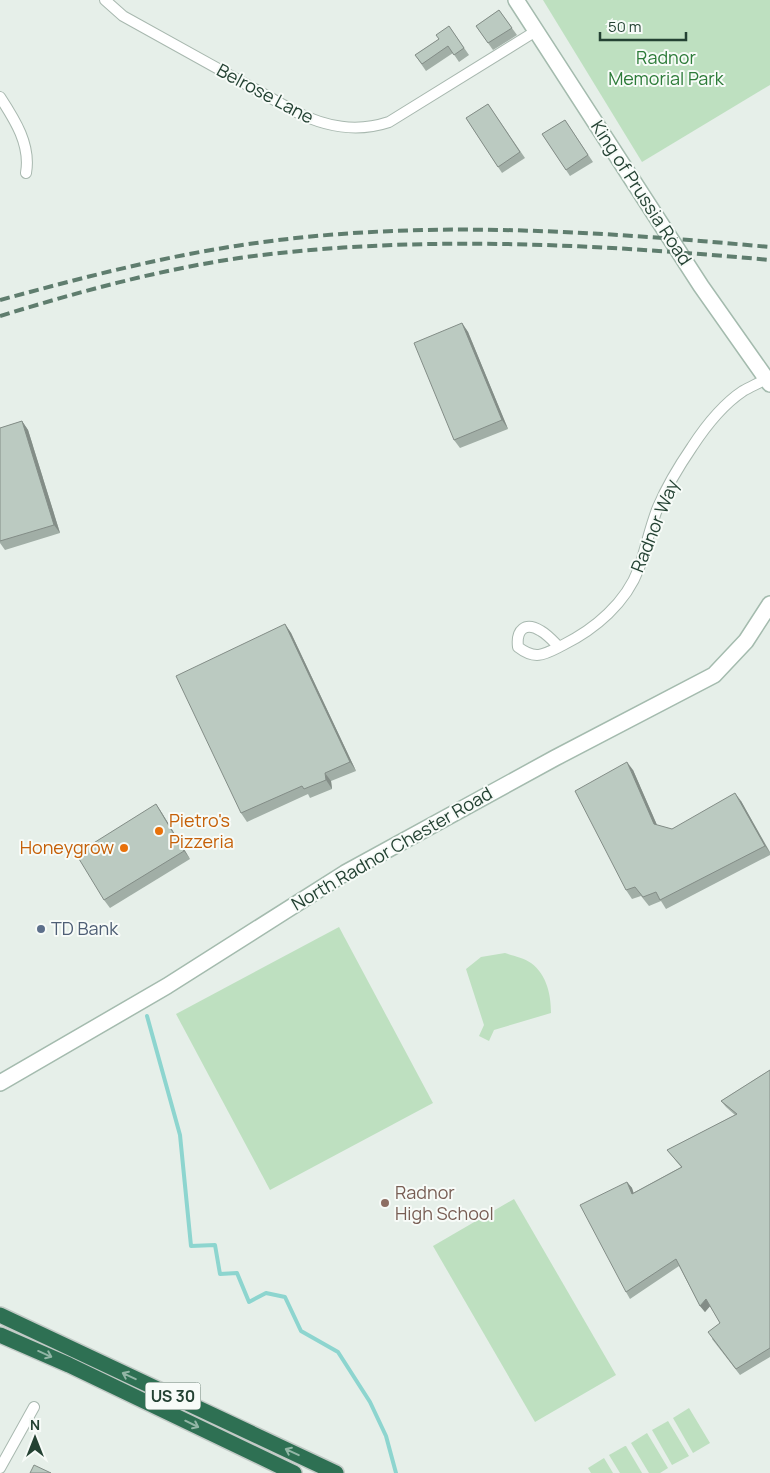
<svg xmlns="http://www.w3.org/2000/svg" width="770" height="1473" viewBox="0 0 770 1473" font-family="Manrope,sans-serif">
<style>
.green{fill:#bee0c0}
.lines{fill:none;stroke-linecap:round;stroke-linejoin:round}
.stream{stroke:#8dd5cf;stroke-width:4}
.street-casing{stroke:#a8b8af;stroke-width:12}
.secondary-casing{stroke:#a4bbae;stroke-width:18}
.highway-casing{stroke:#c2cac6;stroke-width:18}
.street{stroke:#fff;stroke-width:10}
.secondary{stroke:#fff;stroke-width:15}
.highway{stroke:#2e7053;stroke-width:15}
.rail{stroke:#5f7d6e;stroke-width:4;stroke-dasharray:10 5;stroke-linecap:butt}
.wall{fill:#a1aea6}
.shaded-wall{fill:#838d87}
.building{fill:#bbcac1;stroke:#838d87}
.oneway{stroke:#92b6a6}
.food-dot{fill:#e8710a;stroke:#f7fbf8;stroke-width:2}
.service-dot{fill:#5c6f8a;stroke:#f7fbf8;stroke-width:2}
.education-dot{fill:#8d6e63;stroke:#f7fbf8;stroke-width:2}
.labels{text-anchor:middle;stroke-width:4;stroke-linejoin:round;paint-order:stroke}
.shield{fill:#f7fbf8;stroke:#637a6e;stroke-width:1}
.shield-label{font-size:16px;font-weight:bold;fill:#244233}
.park-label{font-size:18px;fill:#2c7b38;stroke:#f7fbf8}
.street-label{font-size:18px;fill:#244233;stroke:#f7fbf8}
.food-label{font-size:18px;fill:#c56008;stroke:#f7fbf8;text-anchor:start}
.service-label{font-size:18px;fill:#4e5e75;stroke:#f7fbf8;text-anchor:start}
.education-label{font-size:18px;fill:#785e54;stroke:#f7fbf8;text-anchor:start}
</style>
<rect width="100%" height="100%" fill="#e6efe9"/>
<g class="green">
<polygon points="543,0 770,0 770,85 642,162"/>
<polygon points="339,927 433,1103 270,1190 176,1014"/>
<path d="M505,953C513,956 524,958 531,963C547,975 551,995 551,1013L494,1030L489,1041L479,1036L484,1025L466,969L481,957Z"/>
<polygon points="514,1199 616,1375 535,1422 433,1246"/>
<polygon points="689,1408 710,1443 693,1453 673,1418"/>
<polygon points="668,1421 689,1456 672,1465 652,1430"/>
<polygon points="647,1433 668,1468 660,1473 649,1473 631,1443"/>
<polygon points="625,1446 626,1446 642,1473 620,1473 609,1455"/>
<polygon points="604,1458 613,1473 591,1473 588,1468"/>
</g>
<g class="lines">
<polyline class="stream" points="147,1016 180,1135 191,1246 215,1245 220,1274 237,1273 249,1302 266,1293 285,1297 301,1331 338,1352 370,1402 386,1436 396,1473"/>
<defs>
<g id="street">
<path d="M105,0L123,16L296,112C326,127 356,133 389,122L536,31"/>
<path d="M0,97C15,120 31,145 26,173"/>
<path d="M559,647C554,642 548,635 541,631C525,621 516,630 518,647C536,661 545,654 563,645C595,629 626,603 639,568C646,548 650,527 658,507C667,486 679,466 692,447C705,427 722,405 743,391C750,387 759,383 766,379"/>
<polyline points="0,1468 34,1407"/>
</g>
<g id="secondary">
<polyline points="516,0 701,286 770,384"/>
<polyline points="0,1083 167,986 345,873 555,758 714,675 746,641 770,604"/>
</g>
<g id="highway">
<polyline points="0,1315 336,1473"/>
<polyline points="0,1335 69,1365 294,1473"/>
</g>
</defs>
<use href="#street" class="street-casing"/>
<use href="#secondary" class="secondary-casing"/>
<use href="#highway" class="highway-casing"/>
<use href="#street" class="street"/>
<use href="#secondary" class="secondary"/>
<use href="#highway" class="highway"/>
<g class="rail">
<path d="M0,300C78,279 156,258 236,246C413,218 592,231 770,247"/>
<path d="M0,316C78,292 158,270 239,258C415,234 594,244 770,260"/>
</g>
</g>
<g class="wall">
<polygon points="499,10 517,35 493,50 476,26"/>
<polygon points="449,26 469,55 459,62 453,53 426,71 415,55 439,39"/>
<polygon points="488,104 525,158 502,173 466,118"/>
<polygon points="565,120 593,162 570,176 542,134"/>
<polygon points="462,323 468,332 508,429 460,448 454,440"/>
<polygon points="22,421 28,430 60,533 5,550 0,543 0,428"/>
<polygon points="285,624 291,633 356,771 331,781 332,789 310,798 308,794 247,822 241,813"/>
<polygon points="633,770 657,825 672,829 741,801 770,852 770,855 666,909 661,901 649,906 641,896 632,899 626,890"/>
<polygon points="156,804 190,859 110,908 104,900"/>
<polygon points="770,1070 770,1357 740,1375 712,1339 720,1323 710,1306 705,1312 700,1306 679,1266 630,1299 626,1292 627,1182 632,1188 633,1193 681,1167 667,1150 735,1115 726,1107 721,1101"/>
</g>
<g class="shaded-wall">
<polygon points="462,323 468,332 508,429 502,420"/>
<polygon points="22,421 28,430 60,533 54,525"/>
<polygon points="285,624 291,633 356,771 350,762"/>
<polygon points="627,762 633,770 660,832 654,824"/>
<polygon points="325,773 331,781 332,789 326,780"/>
<polygon points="735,793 741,801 770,853 765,846"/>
<polygon points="156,804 162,813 190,859 184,851"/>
<polygon points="627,1182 632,1188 636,1200 632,1194"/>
<polygon points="706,1299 711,1305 705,1312 700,1306"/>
</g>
<g class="building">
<polygon points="499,10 512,28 488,43 476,26"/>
<polygon points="449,26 464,48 454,55 448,46 422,64 415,55 439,39 436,35"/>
<polygon points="488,104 520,152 498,167 466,118"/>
<polygon points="565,120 588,155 566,170 542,134"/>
<polygon points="462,323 502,420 454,440 414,343"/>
<polygon points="22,421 54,525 0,541 0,428"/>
<polygon points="285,624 350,762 325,773 326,780 304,789 302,786 241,813 176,676"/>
<polygon points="627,762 654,824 672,829 735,793 765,846 660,900 656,892 643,897 635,887 626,890 575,791"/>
<polygon points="156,804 184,851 104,900 76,854"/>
<polygon points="770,1070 770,1348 736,1369 708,1332 720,1323 706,1299 700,1306 676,1259 626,1292 580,1205 627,1182 632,1194 682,1167 667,1150 737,1114 721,1101"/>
<polygon points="34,1465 51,1473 30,1473"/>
</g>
<defs><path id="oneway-shaft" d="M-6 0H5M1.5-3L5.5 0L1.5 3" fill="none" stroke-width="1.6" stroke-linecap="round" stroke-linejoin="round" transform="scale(1.25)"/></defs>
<g class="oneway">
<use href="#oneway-shaft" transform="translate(45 1354) rotate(24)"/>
<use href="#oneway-shaft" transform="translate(129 1376) rotate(-155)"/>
<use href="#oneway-shaft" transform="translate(192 1424) rotate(26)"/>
<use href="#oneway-shaft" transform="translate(292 1452) rotate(-155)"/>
</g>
<g class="food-dot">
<circle cx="159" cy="831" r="5"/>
<circle cx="124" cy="848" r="5"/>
</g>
<circle class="service-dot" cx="41" cy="929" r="5"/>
<circle class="education-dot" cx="385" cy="1203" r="5"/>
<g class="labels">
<rect class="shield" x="145.5" y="1382.5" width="55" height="27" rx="4"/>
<g class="shield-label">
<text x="173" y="1402">US 30</text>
</g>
<g class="park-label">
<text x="666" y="64">Radnor<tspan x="666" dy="21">Memorial Park</tspan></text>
</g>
<g class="street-label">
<text transform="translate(265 94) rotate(28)" y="6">Belrose Lane</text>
<text transform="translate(641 193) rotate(57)" y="6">King of Prussia Road</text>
<text transform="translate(655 526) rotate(-68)" y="6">Radnor Way</text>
<text transform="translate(392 849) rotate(-30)" y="6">North Radnor Chester Road</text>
</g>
<g class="food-label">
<text x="169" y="827">Pietro's<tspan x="169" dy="21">Pizzeria</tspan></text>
<text x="114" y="854" text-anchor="end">Honeygrow</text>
</g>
<g class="service-label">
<text x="51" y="935">TD Bank</text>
</g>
<g class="education-label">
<text x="395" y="1199">Radnor<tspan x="395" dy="21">High School</tspan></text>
</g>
</g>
<g transform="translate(35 1438)" stroke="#f7fbf8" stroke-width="4" paint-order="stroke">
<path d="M0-4L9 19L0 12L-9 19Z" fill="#244233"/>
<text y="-8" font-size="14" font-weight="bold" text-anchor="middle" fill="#244233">N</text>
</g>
<path d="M600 32v8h86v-8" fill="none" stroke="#244233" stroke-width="2.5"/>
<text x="608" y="32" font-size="15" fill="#244233" stroke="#f7fbf8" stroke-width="4" paint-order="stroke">50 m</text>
</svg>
